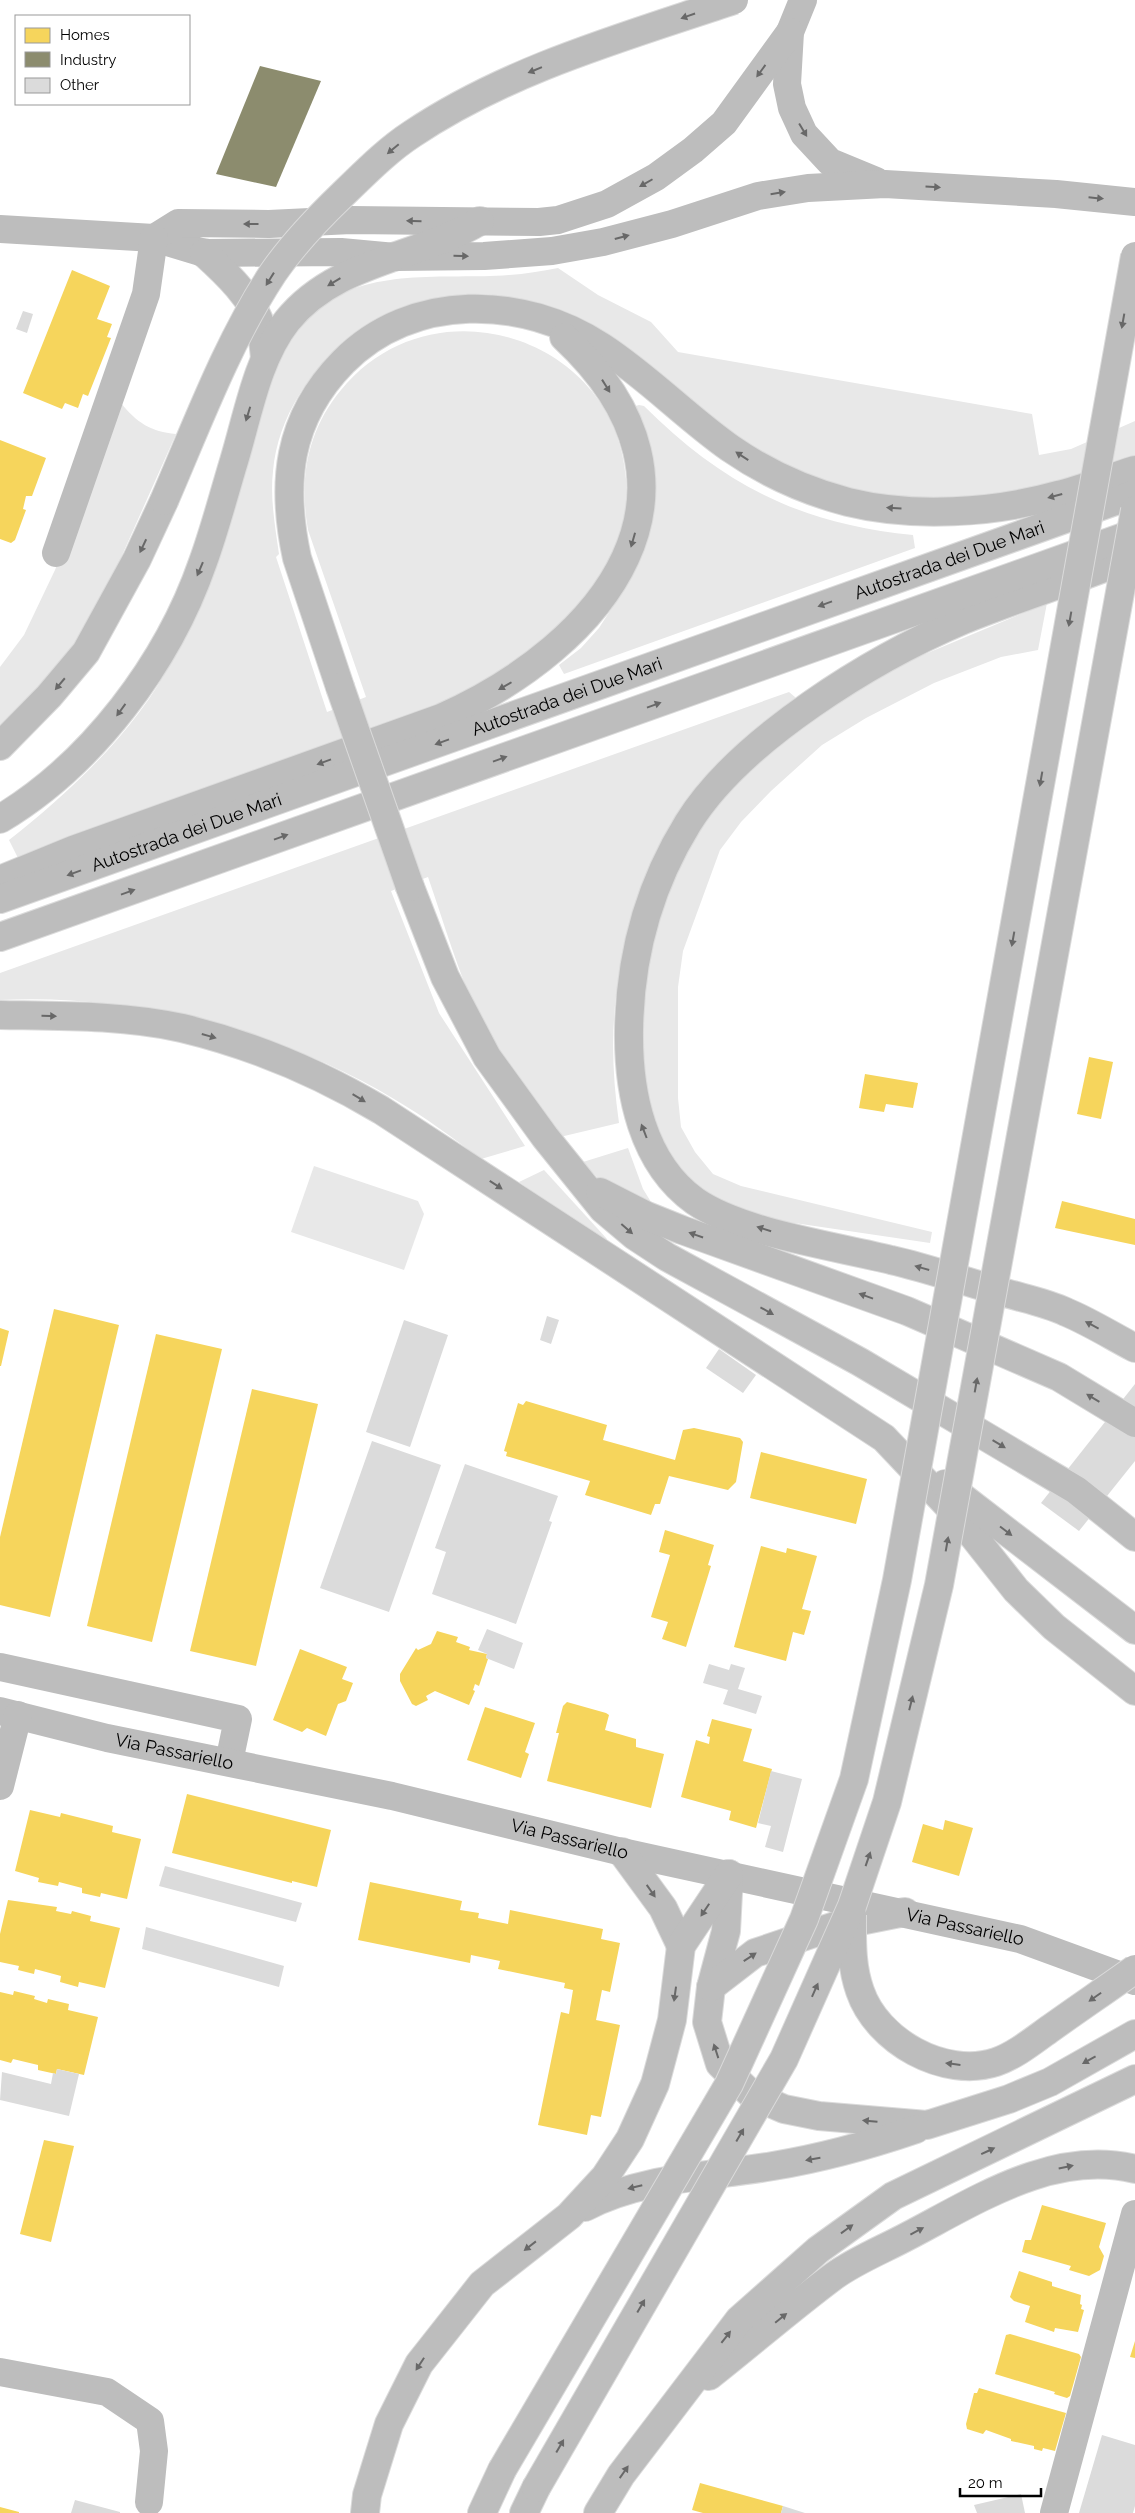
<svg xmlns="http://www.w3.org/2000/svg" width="1135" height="2513" viewBox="0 0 1135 2513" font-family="Raleway,sans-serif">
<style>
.green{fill:#e8e8e8}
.homes{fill:#f6d55c}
.industry{fill:#8c8c6e}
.building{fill:#dbdbdb}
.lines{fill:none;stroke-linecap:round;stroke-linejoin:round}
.highway-casing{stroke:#dbdbdb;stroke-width:30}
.minor{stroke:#bdbdbd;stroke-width:28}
.highway{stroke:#bdbdbd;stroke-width:28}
.highway-bridge-casing{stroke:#dbdbdb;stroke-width:30;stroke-linecap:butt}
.highway-bridge{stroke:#bdbdbd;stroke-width:28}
.oneway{fill:#686868}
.labels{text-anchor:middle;stroke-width:5;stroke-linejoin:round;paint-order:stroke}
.street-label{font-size:18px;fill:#000;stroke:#fff}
</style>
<rect width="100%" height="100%" fill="#fff"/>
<g class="green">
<path d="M558,268L598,295L651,322L678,352L1032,414L1039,455L1071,449L1135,421V462L1054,490L895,503L776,471L543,307C523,301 501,294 480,294C458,295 438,301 417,307C395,315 370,322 352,337C310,369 278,417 273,471C270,498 275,526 279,554L276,557L327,712L366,697L308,530C299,479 307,431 341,390C432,278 616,336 626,479C627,497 628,514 624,531C621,541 614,551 609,560C601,574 594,593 583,605C573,616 560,625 548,635C532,649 516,664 499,677C486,687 468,693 452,700C407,722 362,740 314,757C216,792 118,827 20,862L9,840C69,793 139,728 173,658C186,630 194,597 204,568C226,506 248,444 270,382C281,357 292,329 314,311C369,266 443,280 509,275C525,274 542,271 558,268Z"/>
<path d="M121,403C136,422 151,432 176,434L119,562L81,637L42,686L0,728V667L24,635L55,570Z"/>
<path d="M639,405L644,406C723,485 801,524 913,535L915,548L564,674L559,665L581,648L599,628L628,583L638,557L633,411L635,406Z"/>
<polygon points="1047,603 1038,650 1001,657 934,683 866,718 822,745 771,791 741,822 720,850 683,951 678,987 678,1098 681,1127 695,1152 713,1174 741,1186 932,1232 930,1243 774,1220 729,1209 689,1187 654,1135 638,1052 644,956 686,848 719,801 747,774 802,727 844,698 906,662"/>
<path d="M789,692L795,697L793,705L641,890C613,971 607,1039 619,1123L560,1137C544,1116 526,1095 511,1074C470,1016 451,943 428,877L391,891L439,1013L525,1146L481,1159C453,1138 425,1117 394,1099C281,1031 132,993 0,1000V973Z"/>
<polygon points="628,1148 643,1189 656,1210 605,1186 583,1162"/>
<polygon points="314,1166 418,1201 424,1214 404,1270 291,1232"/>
<polygon points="544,1170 607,1239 601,1242 519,1182"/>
</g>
<g class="homes">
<polygon points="72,270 110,286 97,319 112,324 107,337 111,338 88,396 83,394 78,408 65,403 62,409 23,393"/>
<polygon points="0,440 46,458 32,496 26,496 23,509 26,510 15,540 11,543 0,539"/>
<polygon points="1089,1057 1113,1062 1101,1119 1077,1114"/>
<polygon points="865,1074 918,1083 913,1108 886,1104 884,1112 859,1108"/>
<polygon points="1062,1201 1135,1219 1135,1245 1055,1228"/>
<polygon points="54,1309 119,1325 50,1617 0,1605 0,1537"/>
<polygon points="0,1328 9,1331 1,1366 0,1366"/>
<polygon points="156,1334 222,1349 152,1642 87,1626"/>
<polygon points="252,1389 318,1404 256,1666 190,1651"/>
<polygon points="526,1401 607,1425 603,1440 675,1460 683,1430 694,1428 740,1438 743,1442 736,1482 728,1490 669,1476 660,1504 655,1504 651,1515 585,1495 590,1481 506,1456 507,1452 504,1451 518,1403 523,1405"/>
<polygon points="761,1452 867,1479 856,1524 750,1498"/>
<polygon points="665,1530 714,1545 708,1565 711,1566 686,1647 662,1639 668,1622 651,1617 670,1555 659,1552"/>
<polygon points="761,1546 786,1553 787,1548 817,1556 802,1609 811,1611 804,1635 793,1632 786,1661 734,1647"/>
<polygon points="437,1631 458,1637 456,1642 470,1647 469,1650 487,1654 486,1658 488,1659 479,1686 475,1684 473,1690 475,1691 469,1705 435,1691 426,1696 428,1700 416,1706 412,1704 400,1681 400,1674 416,1648 418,1650 431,1644"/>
<polygon points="300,1649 347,1667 342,1679 353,1683 346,1701 338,1704 326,1736 307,1728 302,1732 273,1720"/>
<polygon points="567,1702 606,1713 609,1715 605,1730 636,1739 636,1747 664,1754 651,1808 547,1781 559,1733 556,1733 563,1706"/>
<polygon points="485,1707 535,1723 525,1752 529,1754 521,1778 467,1760"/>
<polygon points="712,1719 752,1729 743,1761 772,1769 756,1828 729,1820 731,1811 681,1797 696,1740 709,1744 710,1737 707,1736"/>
<polygon points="187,1794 331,1830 317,1887 292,1881 292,1883 172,1853"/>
<polygon points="30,1810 60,1817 61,1813 113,1826 112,1832 141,1839 127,1899 101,1893 100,1897 82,1893 82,1888 59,1882 58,1886 38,1882 39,1878 15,1871"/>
<polygon points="945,1820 973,1828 959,1876 912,1862 923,1824 943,1830"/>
<polygon points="370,1882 462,1901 460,1910 479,1913 478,1918 508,1924 510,1910 603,1929 601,1939 620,1943 610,1992 602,1990 596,2020 620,2025 601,2117 591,2115 587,2135 538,2125 561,2012 569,2014 573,1990 564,1988 565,1983 498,1969 500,1961 471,1955 470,1963 358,1940"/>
<polygon points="8,1900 57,1907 56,1911 71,1914 72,1911 91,1916 90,1921 120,1928 105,1988 79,1982 78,1987 60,1982 61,1976 35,1969 34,1974 18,1970 19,1966 0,1962 0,1934"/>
<polygon points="14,1991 35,1996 34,1999 47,2003 48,1999 69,2004 68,2010 98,2017 84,2075 57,2069 56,2074 38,2070 38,2065 13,2059 11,2063 0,2060 0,1992 13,1995"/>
<polygon points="44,2140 74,2146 51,2242 20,2234"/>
<polygon points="1042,2205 1106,2223 1099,2247 1104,2256 1100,2270 1089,2276 1069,2270 1071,2266 1022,2252 1025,2240 1031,2240"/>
<polygon points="1019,2271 1052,2282 1052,2286 1081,2295 1080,2304 1082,2305 1081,2309 1084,2310 1078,2332 1055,2328 1054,2332 1025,2322 1030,2306 1014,2301 1010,2297"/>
<polygon points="1010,2334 1079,2354 1081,2357 1070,2396 1067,2398 1054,2394 1055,2392 995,2374 1006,2335"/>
<polygon points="1135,2341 1135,2358 1130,2357"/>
<polygon points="979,2388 1066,2413 1055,2451 1043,2448 1042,2451 1034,2449 1034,2446 1011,2441 1011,2439 986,2430 983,2434 967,2429 966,2424 974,2393 977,2393"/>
<polygon points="700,2483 783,2506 781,2513 703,2513 692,2510"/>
<polygon points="0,2507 19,2512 19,2513 0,2513"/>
</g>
<polygon class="industry" points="260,66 321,81 276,187 216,174"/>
<g class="building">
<polygon points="23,311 33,314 27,333 16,329"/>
<polygon points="547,1316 559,1320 551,1344 540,1340"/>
<polygon points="404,1320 448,1335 410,1447 366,1432"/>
<polygon points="719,1349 756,1375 743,1393 706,1368"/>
<polygon points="1135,1384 1135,1461 1079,1531 1041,1503"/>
<polygon points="372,1441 441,1465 389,1612 320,1588"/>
<polygon points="465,1464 558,1496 549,1521 552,1522 516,1624 432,1594 446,1552 435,1548"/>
<polygon points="487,1629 523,1643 514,1669 486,1658 487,1654 478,1650"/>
<polygon points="709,1664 729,1670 731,1664 745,1668 738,1689 762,1696 756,1714 723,1704 728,1690 703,1683"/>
<polygon points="771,1771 802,1779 783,1852 765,1847 771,1826 758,1823"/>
<polygon points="165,1866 302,1903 296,1922 159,1886"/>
<polygon points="146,1927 284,1966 279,1987 142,1949"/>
<polygon points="57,2069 79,2074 69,2116 0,2100 2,2072 51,2084 53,2073 56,2074"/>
<polygon points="1102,2435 1135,2445 1135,2506 1133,2513 1079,2513"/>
<polygon points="1021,2494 1025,2513 977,2513 974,2505"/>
<polygon points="75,2500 120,2512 120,2513 71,2513"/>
<polygon points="783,2506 805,2513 781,2513"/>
</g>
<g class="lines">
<defs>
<g id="highway">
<path d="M204,253C225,272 254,299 261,327C263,337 264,348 265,358"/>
<path d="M1135,556C1078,579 1020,597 963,620C874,658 740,739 688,823C649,886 630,956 629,1030C628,1092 642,1163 695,1201C741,1233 835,1246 891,1260C927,1268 963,1281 999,1291C1021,1298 1045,1302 1066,1312C1090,1322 1112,1336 1135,1348"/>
<path d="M340,687L297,558C281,484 287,419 343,362C412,292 523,295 602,347C648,377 686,417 730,448C766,473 806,491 848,502C913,518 994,513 1058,495C1084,489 1109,478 1135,470"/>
<polyline points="0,746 49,696 86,652 137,559 164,501"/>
<path d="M0,819C92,764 168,663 203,562C215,529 224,494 234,461C248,415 257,359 287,321C336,260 417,259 480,221"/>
<path d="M0,880L73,850L441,718C605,645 728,490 564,337"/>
<polyline points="410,887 445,977 487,1057 545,1137 603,1209 635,1236 667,1257 860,1362 1076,1490 1135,1537"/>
<path id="s2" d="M0,899L1135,494"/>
<polyline points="0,937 1135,533"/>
<path d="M0,1015C60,1016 123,1015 182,1028C253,1045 319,1073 381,1110L884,1438L955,1513L1016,1590L1054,1627L1135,1691"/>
<polyline points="600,1192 647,1216 682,1230 907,1311 1059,1377 1135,1423"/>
<polyline points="945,1484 1135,1630"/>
<polyline points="622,1852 663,1908 681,1946"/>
<polyline points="729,1874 726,1931 711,1987 707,2022 720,2064 752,2095 784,2109 819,2116 927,2125 1009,2099 1050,2082 1135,2034"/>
<polyline points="711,1987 755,1953 835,1926 905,1912"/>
<path d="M585,2207C642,2177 709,2177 773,2166C822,2158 869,2145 916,2129"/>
<path d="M709,2376C751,2343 791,2308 834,2276C856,2260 884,2249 908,2236C977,2200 1054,2149 1135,2169"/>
<polyline points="365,2513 367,2495 389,2424 419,2364 482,2284 569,2216 605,2177 630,2139 655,2084 663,2054 672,2020 681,1946 729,1874"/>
<polyline points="482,2513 502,2470"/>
<polyline points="524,2513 536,2488"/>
<polyline points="598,2513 621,2475 739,2320 818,2250 893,2196 1135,2079"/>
</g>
</defs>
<use href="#highway" class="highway-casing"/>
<g class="minor">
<polyline points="803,0 790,32 787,84 792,108 804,134 830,162 876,181"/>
<polyline points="0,229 154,238 204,253 341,252 395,257 484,256 552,251 603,242 672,224 758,196 808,188 885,184 1056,194 1135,202"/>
<polyline points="154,238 178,223 269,224 351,220 539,222 558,220 607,204 656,177 693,150 724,123 790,32"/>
<polyline points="56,553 146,294 154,238"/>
<polyline points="0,1667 238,1719 229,1762"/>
<path id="s1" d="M0,1711L107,1738L392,1796L622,1852L1020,1939L1135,1981"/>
<polyline points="0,1786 18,1715"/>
<polyline points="0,2372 107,2392 150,2421 154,2451 149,2502"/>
<polyline points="1054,2513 1135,2214"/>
</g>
<use href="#highway" class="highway"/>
<defs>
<g id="highway-bridge">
<path d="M164,501C197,425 227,343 273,273C293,244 317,219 342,195C364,174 386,151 412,134C509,69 624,37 734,0"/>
<polyline points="340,687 410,887"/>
<path d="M852,1915C852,1941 851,1966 860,1991C877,2041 944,2079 996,2062C1016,2055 1034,2040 1051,2028C1079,2008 1107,1989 1135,1969"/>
<polyline points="502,2470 729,2084 804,1919 854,1779 897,1580 1135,256"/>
<polyline points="536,2488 784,2059 852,1906 887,1802 939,1585 1135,510"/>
</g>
</defs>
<use href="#highway-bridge" class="highway-bridge-casing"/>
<use href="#highway-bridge" class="highway-bridge"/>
</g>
<defs><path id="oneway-solid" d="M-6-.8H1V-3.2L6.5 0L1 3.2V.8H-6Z" transform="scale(1.25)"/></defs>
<g class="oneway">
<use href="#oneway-solid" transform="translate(688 16) rotate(161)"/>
<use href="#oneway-solid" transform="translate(535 70) rotate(158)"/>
<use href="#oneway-solid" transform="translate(761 71) rotate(126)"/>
<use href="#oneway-solid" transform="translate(803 130) rotate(59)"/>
<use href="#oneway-solid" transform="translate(393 149) rotate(140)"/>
<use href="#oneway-solid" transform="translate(646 183) rotate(150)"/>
<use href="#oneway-solid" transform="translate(933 187) rotate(4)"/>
<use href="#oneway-solid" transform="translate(778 193) rotate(-9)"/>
<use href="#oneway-solid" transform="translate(1096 198) rotate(6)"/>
<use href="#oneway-solid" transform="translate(414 221) rotate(-179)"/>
<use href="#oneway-solid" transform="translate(251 224) rotate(-180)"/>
<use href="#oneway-solid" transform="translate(622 237) rotate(-15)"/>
<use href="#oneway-solid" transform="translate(461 256) rotate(1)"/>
<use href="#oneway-solid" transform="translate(270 279) rotate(122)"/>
<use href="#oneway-solid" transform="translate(334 282) rotate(149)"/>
<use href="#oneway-solid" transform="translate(1123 321) rotate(100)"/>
<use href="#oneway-solid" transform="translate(606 386) rotate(58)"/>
<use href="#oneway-solid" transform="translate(248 414) rotate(107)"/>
<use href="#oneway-solid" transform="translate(742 456) rotate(-147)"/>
<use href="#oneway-solid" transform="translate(1055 496) rotate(165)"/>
<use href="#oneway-solid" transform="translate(894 508) rotate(-176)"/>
<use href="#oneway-solid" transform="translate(633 540) rotate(106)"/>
<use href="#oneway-solid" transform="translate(143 546) rotate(115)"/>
<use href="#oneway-solid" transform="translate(200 569) rotate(113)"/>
<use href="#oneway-solid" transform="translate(825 604) rotate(160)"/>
<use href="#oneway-solid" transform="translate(1070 619) rotate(100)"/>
<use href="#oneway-solid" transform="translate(60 684) rotate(130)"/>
<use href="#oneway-solid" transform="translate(505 686) rotate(150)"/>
<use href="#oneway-solid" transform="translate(654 705) rotate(-20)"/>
<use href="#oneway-solid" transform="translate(121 710) rotate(126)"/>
<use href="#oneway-solid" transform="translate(442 742) rotate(160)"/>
<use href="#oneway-solid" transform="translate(500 759) rotate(-20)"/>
<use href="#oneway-solid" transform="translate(324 762) rotate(160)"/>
<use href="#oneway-solid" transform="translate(1041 779) rotate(100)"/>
<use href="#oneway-solid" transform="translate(281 837) rotate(-20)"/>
<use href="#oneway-solid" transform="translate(74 873) rotate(160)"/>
<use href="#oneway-solid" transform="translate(128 892) rotate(-20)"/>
<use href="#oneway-solid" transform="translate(1013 939) rotate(100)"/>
<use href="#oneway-solid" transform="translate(49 1016) rotate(1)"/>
<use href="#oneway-solid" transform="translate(209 1036) rotate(16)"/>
<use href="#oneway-solid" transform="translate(359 1098) rotate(31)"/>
<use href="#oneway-solid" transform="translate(644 1131) rotate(-111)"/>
<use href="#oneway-solid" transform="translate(496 1185) rotate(33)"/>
<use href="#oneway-solid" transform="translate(627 1229) rotate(41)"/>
<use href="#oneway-solid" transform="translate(764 1229) rotate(-162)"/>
<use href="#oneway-solid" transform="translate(696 1235) rotate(-161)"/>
<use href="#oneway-solid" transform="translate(922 1268) rotate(-164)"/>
<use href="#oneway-solid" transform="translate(866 1296) rotate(-160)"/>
<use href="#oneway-solid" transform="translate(767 1311) rotate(29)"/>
<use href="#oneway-solid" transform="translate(1092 1325) rotate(-152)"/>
<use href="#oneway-solid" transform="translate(976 1385) rotate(-80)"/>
<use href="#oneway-solid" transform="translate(1093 1398) rotate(-149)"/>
<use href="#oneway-solid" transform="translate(999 1444) rotate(31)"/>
<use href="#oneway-solid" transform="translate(1006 1531) rotate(37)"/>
<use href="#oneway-solid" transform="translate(947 1544) rotate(-80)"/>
<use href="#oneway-solid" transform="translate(911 1703) rotate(-76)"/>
<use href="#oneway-solid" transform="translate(868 1859) rotate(-71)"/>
<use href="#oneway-solid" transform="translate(651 1891) rotate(55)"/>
<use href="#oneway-solid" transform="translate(705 1910) rotate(124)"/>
<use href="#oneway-solid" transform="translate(750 1957) rotate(-33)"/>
<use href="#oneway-solid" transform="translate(815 1990) rotate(-66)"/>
<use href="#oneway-solid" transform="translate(675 1994) rotate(98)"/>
<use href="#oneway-solid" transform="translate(1095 1997) rotate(145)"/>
<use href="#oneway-solid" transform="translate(716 2051) rotate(-108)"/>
<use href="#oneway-solid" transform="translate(1089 2060) rotate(151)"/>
<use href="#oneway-solid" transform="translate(953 2064) rotate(-173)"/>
<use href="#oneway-solid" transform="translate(870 2121) rotate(-175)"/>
<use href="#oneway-solid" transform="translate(740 2135) rotate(-60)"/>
<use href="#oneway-solid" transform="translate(988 2151) rotate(-25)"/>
<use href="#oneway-solid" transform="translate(813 2159) rotate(170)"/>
<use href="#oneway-solid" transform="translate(1066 2167) rotate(-12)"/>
<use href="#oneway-solid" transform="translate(635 2187) rotate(166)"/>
<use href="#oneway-solid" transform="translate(847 2229) rotate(-36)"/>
<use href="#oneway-solid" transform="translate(917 2231) rotate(-28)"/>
<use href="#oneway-solid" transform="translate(530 2246) rotate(142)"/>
<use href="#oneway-solid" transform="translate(641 2306) rotate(-60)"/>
<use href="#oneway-solid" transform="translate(781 2318) rotate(-39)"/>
<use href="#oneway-solid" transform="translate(726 2337) rotate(-52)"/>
<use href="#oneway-solid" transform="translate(420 2364) rotate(123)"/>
<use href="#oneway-solid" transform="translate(560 2446) rotate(-60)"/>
<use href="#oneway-solid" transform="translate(624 2472) rotate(-55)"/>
</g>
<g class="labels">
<g class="street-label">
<text dy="6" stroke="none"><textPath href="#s2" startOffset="1008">Autostrada dei Due Mari</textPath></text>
<text dy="6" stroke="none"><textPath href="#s2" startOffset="602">Autostrada dei Due Mari</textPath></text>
<text dy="6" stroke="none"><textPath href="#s2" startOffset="198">Autostrada dei Due Mari</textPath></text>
<text dy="6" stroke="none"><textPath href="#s1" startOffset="179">Via Passariello</textPath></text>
<text dy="6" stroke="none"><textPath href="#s1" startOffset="584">Via Passariello</textPath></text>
<text dy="6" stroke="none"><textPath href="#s1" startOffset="989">Via Passariello</textPath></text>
</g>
</g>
<rect x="15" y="15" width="175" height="90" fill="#ffffff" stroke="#999999"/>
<rect x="25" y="28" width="25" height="15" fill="#f6d55c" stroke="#999999"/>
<text x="60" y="40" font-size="15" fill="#000000">Homes</text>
<rect x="25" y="52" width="25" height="15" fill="#8c8c6e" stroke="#999999"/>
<text x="60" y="65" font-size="15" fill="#000000">Industry</text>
<rect x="25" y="78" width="25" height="15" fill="#dbdbdb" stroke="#999999"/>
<text x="60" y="90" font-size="15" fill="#000000">Other</text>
<path d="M960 2488v8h81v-8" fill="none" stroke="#000000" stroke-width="2.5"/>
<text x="968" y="2488" font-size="15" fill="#000000" stroke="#ffffff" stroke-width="4" paint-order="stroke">20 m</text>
</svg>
